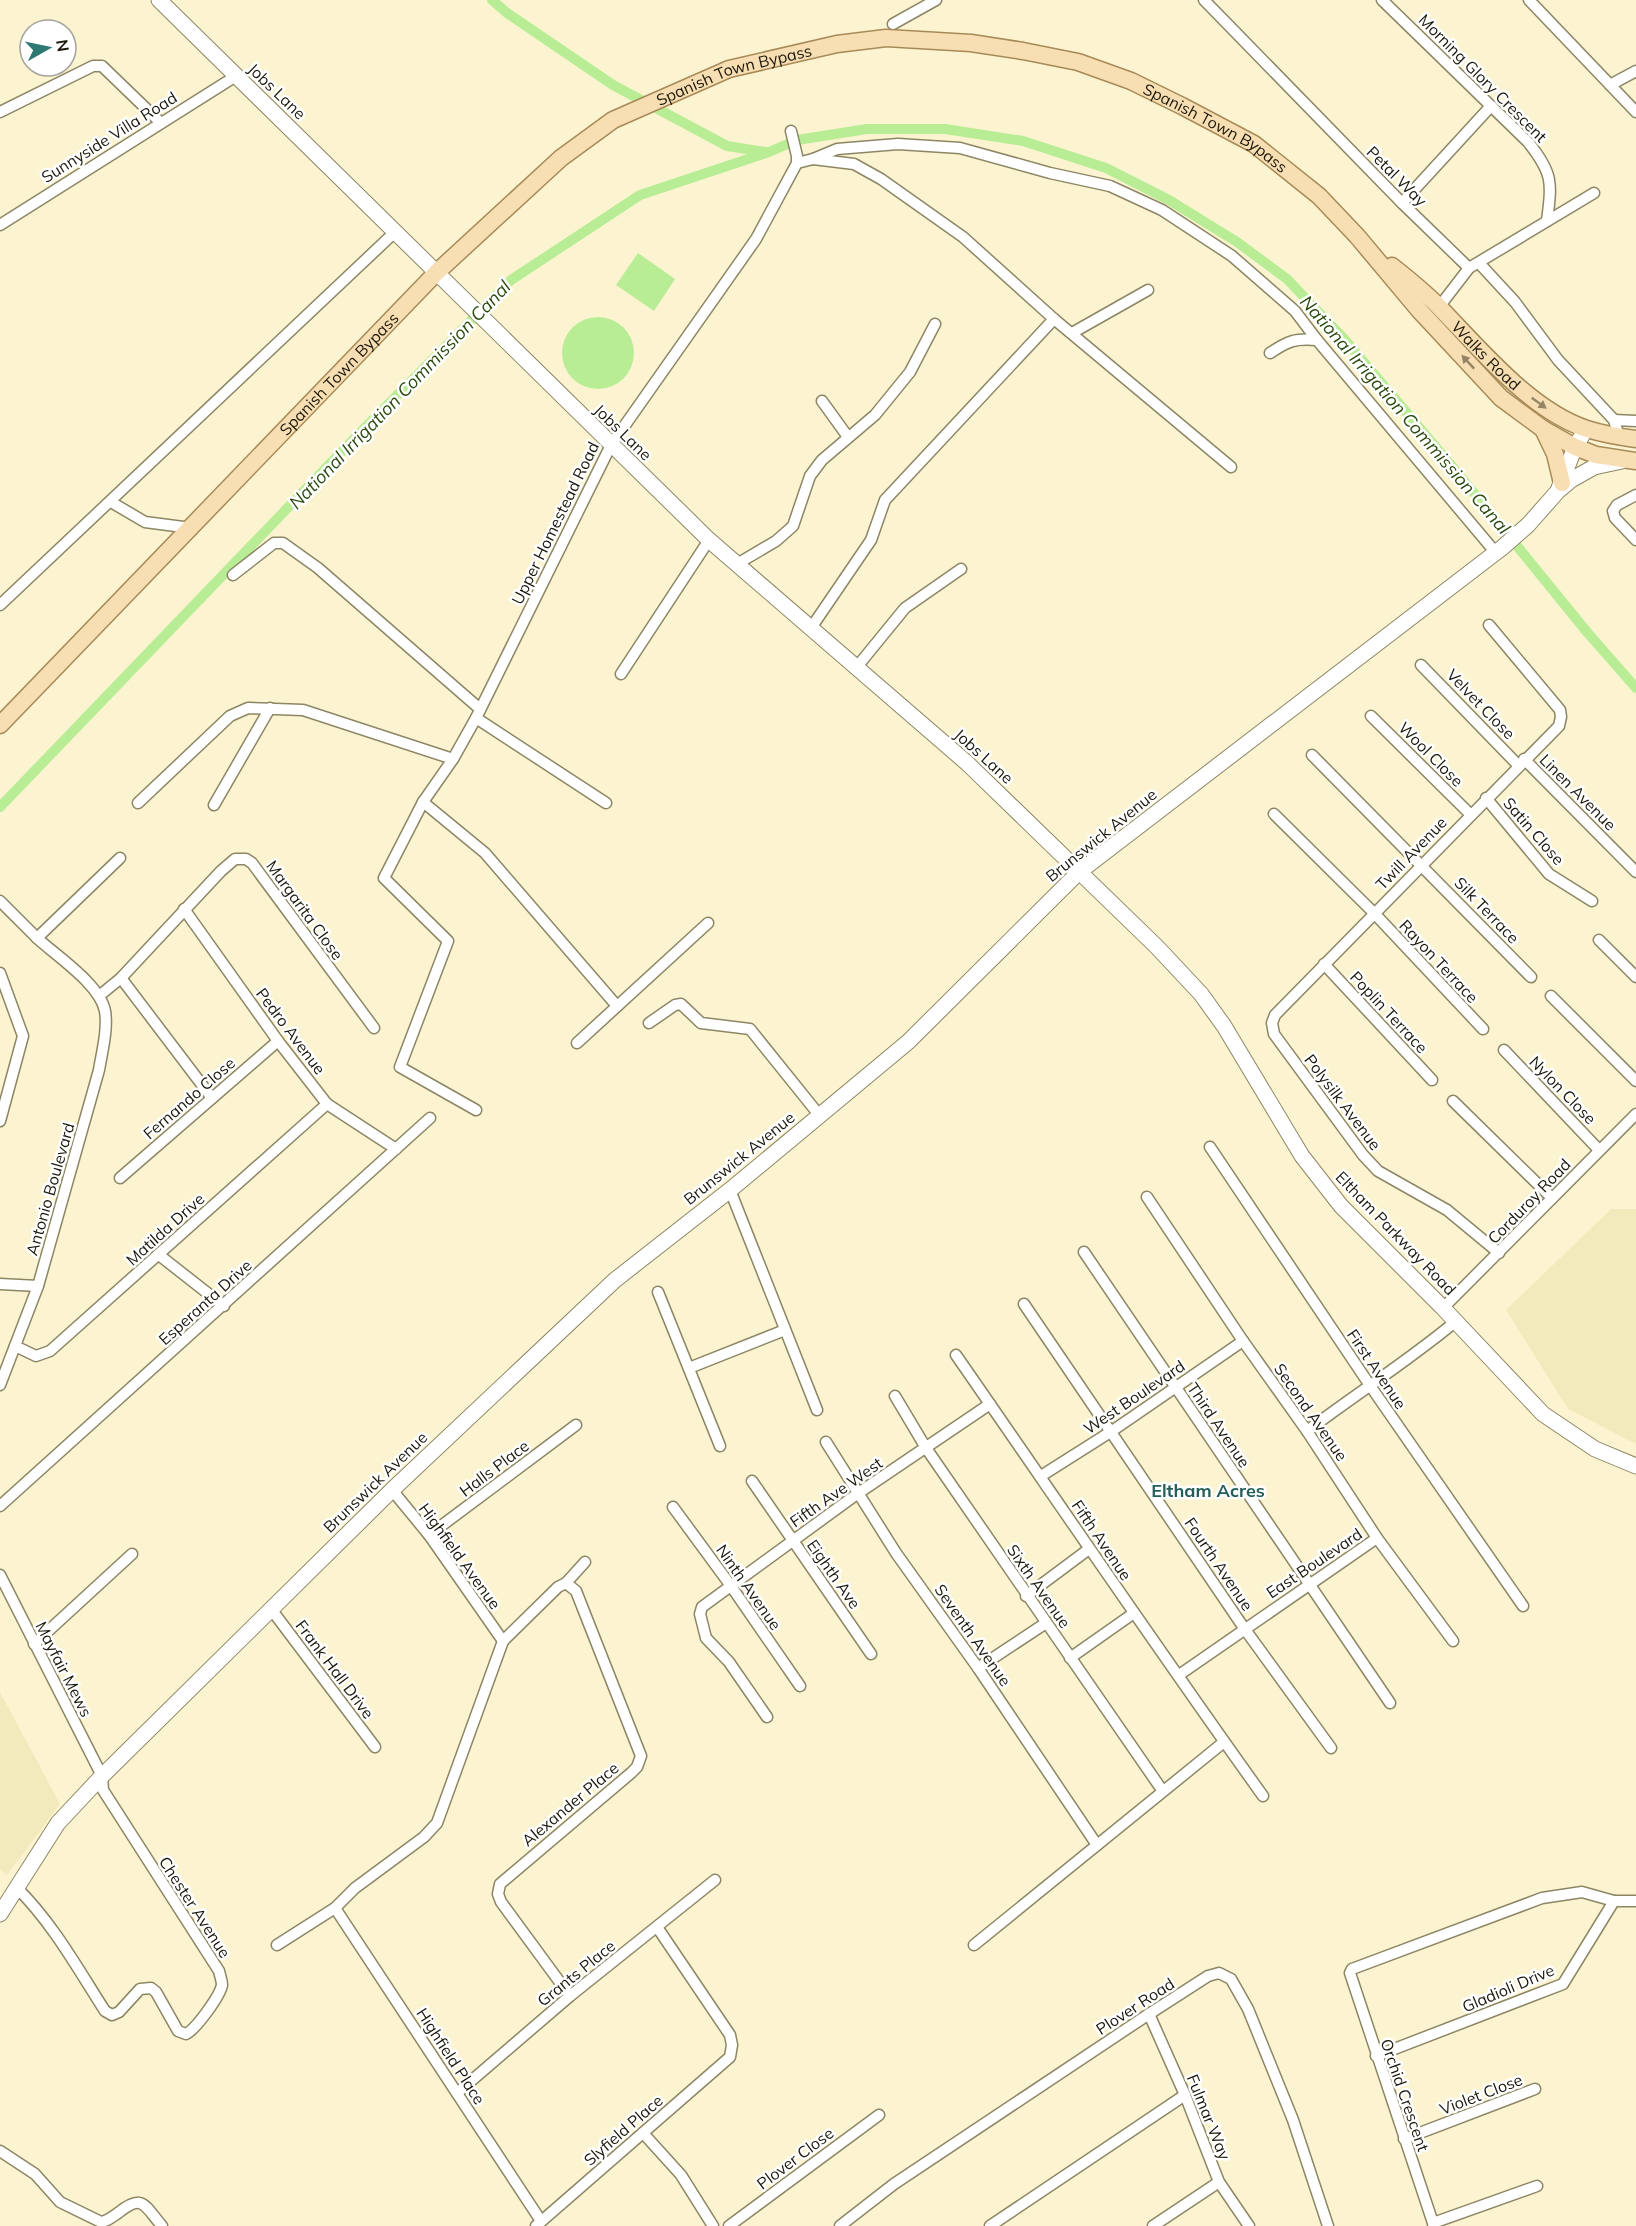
<svg xmlns="http://www.w3.org/2000/svg" width="1636" height="2226" viewBox="0 0 1636 2226" font-family="Mulish,sans-serif">
<style>
.built{fill:#f2e9bd}
.water{fill:#b8ed96}
.lines{fill:none;stroke-linecap:round;stroke-linejoin:round}
.canal{stroke:#b8ed96;stroke-width:10}
.street-casing{stroke:#8d8665;stroke-width:13}
.secondary-casing{stroke:#8d8665;stroke-width:17}
.primary-casing{stroke:#a78a58;stroke-width:19}
.street{stroke:#fff;stroke-width:10}
.secondary{stroke:#fff;stroke-width:15}
.primary{stroke:#f8deb3;stroke-width:16}
.oneway{fill:#958567}
.labels{text-anchor:middle;stroke-width:5;stroke-linejoin:round;paint-order:stroke}
.street-label{font-size:16px;fill:#1b180b;stroke:#fff}
.water-label{font-size:18px;font-style:italic;fill:#2b4b0f;stroke:#fff}
.neighbourhood-label{font-size:18px;font-weight:bold;fill:#245e59;stroke:#fff}
</style>
<rect width="100%" height="100%" fill="#fcf4d0"/>
<g class="built">
<polygon points="1611,1209 1636,1209 1636,1444 1568,1409 1506,1310"/>
<polygon points="0,1692 60,1804 7,1875 0,1870"/>
</g>
<g class="water">
<polygon points="638,253 675,279 654,311 616,285"/>
<circle cx="598" cy="353" r="36"/>
</g>
<g class="lines">
<g class="canal">
<polyline points="492,0 507,13 613,85 727,146 766,152"/>
<polyline points="0,807 351,442 511,280 640,195 769,152 797,140 867,129 945,129 1023,141 1106,168 1169,200 1237,242 1287,279 1346,341 1456,471 1587,632 1636,688"/>
</g>
<defs>
<g id="street">
<polyline points="1204,0 1402,203 1469,268"/>
<path d="M1382,0L1528,142C1553,173 1552,182 1547,221"/>
<polyline points="1529,0 1636,112"/>
<polyline points="893,24 936,0"/>
<polyline points="1610,85 1636,71"/>
<polyline points="0,112 93,66 102,66 160,122"/>
<polyline points="813,159 837,149 898,144 960,148 1050,173 1110,186 1162,210 1232,256 1295,311 1317,340 1496,553"/>
<polyline points="797,163 813,159 854,164 881,179 963,237 1054,319 1231,467"/>
<polyline points="1402,203 1491,106"/>
<polyline points="0,225 236,76"/>
<polyline points="1479,263 1515,302 1558,360 1614,420 1619,437"/>
<polyline points="1439,307 1469,268 1594,193"/>
<polyline points="1072,333 1148,290"/>
<path d="M1270,353C1288,341 1295,338 1317,340"/>
<polyline points="822,401 848,437"/>
<polyline points="1614,420 1636,421"/>
<polyline points="1636,495 1617,505 1613,511 1615,518 1636,540"/>
<polyline points="111,502 145,522 191,528"/>
<polyline points="737,564 776,541 793,526 810,476 822,460 875,415 910,372 935,324"/>
<polyline points="233,575 274,543 283,543 318,568 480,709"/>
<polyline points="0,605 395,232"/>
<polyline points="1489,625 1560,710 1561,717 1559,726 1275,1015 1272,1023 1274,1034 1363,1155 1378,1171 1447,1210 1499,1253"/>
<polyline points="811,628 871,540 885,500 1054,319"/>
<polyline points="1421,665 1518,765"/>
<polyline points="856,668 905,608 961,569"/>
<polyline points="621,674 709,540"/>
<polyline points="1371,716 1470,814"/>
<polyline points="476,718 606,803"/>
<polyline points="1312,755 1531,977"/>
<polyline points="1524,759 1636,872"/>
<polyline points="1486,798 1549,874 1592,901"/>
<polyline points="423,802 485,853 617,1006"/>
<polyline points="138,803 230,716 248,708 303,710 453,759"/>
<polyline points="214,805 270,708"/>
<polyline points="1274,814 1374,913 1483,1029"/>
<path d="M0,901C12,913 24,925 36,937C56,956 100,984 105,1011C108,1029 102,1052 99,1070L38,1286L0,1385"/>
<polyline points="184,909 278,1041 327,1104 396,1149"/>
<polyline points="37,938 120,858"/>
<polyline points="1599,940 1636,977"/>
<polyline points="1324,964 1432,1080"/>
<polyline points="0,973 23,1036 0,1121"/>
<polyline points="121,978 212,1098"/>
<polyline points="99,996 121,978 221,871 235,859 246,859 252,863 374,1028"/>
<polyline points="1551,996 1636,1081"/>
<polyline points="649,1023 675,1005 681,1004 701,1023 750,1029 820,1116"/>
<polyline points="577,1043 708,923"/>
<polyline points="1504,1050 1599,1150"/>
<polyline points="1453,1101 1552,1198"/>
<polyline points="476,1110 400,1067 448,941 384,878 423,802 453,759 476,718 611,445 756,239 797,163 797,156 791,131"/>
<polyline points="1210,1147 1369,1384 1523,1606"/>
<polyline points="120,1178 278,1041"/>
<polyline points="730,1190 817,1410"/>
<polyline points="1147,1197 1243,1341 1307,1431 1377,1538 1453,1641"/>
<polyline points="1084,1252 1390,1703"/>
<polyline points="159,1255 224,1306"/>
<polyline points="0,1284 38,1286"/>
<polyline points="658,1292 720,1446"/>
<polyline points="1024,1304 1244,1628 1331,1748"/>
<polyline points="1443,1308 1636,1114"/>
<polyline points="15,1346 36,1356 50,1351 327,1104"/>
<path d="M956,1355C1058,1502 1159,1651 1263,1796"/>
<polyline points="689,1368 785,1330"/>
<polyline points="895,1396 926,1448 1162,1790"/>
<path d="M1307,1431C1356,1394 1408,1361 1455,1322"/>
<polyline points="826,1442 896,1553 978,1668 1097,1845"/>
<polyline points="1041,1476 1112,1431 1243,1341"/>
<polyline points="752,1481 871,1654"/>
<polyline points="392,1490 429,1535 503,1641"/>
<polyline points="0,1506 430,1118"/>
<polyline points="673,1507 731,1586 800,1686"/>
<polyline points="429,1535 576,1425"/>
<path d="M0,1575L102,1776L103,1790L219,1971C220,1976 222,1980 222,1985C220,1996 196,2029 186,2034L178,2031L156,1992L151,1988L140,1989L119,2012L112,2015L105,2011C78,1969 52,1922 16,1887"/>
<polyline points="566,1583 576,1591 641,1756 637,1767 631,1773 500,1884 498,1894 501,1902 570,1996"/>
<polyline points="1026,1596 1089,1549"/>
<polyline points="271,1609 375,1747"/>
<polyline points="34,1644 132,1554"/>
<polyline points="1070,1658 1134,1613"/>
<polyline points="978,1668 1046,1623"/>
<polyline points="1179,1675 1377,1538"/>
<polyline points="767,1717 729,1662 706,1638 700,1614 702,1607 857,1494 990,1404"/>
<polyline points="335,1908 541,2221"/>
<polyline points="277,1945 335,1908 355,1888 424,1837 437,1823 503,1641 558,1587 566,1583 585,1562"/>
<polyline points="974,1945 1224,1742"/>
<polyline points="1149,2014 1185,2095 1219,2182 1249,2226"/>
<polyline points="1376,2056 1563,1984 1614,1901"/>
<polyline points="457,2093 570,1996 715,1880"/>
<polyline points="643,2133 681,2175 713,2226"/>
<polyline points="1404,2139 1535,2089"/>
<path d="M0,2151L35,2174L60,2202L101,2222C108,2221 112,2217 118,2213C143,2193 144,2205 162,2226"/>
<polyline points="1433,2223 1537,2186"/>
<polyline points="536,2226 730,2057 732,2045 730,2035 657,1927"/>
<polyline points="729,2226 879,2115"/>
<polyline points="840,2226 894,2184 1149,2014 1208,1976 1219,1973 1231,1979 1248,2009 1293,2120 1328,2226"/>
<polyline points="990,2226 1185,2095"/>
<polyline points="1153,2226 1219,2182"/>
<polyline points="1434,2226 1350,1973 1352,1969 1542,1898 1582,1892 1614,1901 1636,1901"/>
</g>
<g id="secondary">
<polyline points="159,0 709,540 967,763 1157,947 1201,994 1224,1026 1302,1156 1341,1206 1443,1308 1543,1414 1595,1449 1636,1466"/>
<polyline points="1559,488 1575,447 1586,429"/>
<polyline points="0,1914 58,1823 102,1776 392,1490 615,1280 730,1190 908,1042 1079,872 1503,547 1528,525 1558,491 1571,480 1594,467 1622,461"/>
</g>
<g id="primary">
<path id="s1" d="M1392,266C1408,279 1425,292 1440,308C1480,349 1531,411 1587,429C1603,434 1620,437 1636,439"/>
<polyline points="1543,429 1555,454 1562,483"/>
<path id="s2" d="M0,725L436,273L561,158L613,120L729,69L837,44L886,38L971,43L1023,51L1078,62L1131,81L1182,106L1254,144L1319,196L1357,236L1419,310L1501,398L1543,429L1575,447L1596,455L1636,461"/>
</g>
</defs>
<use href="#street" class="street-casing"/>
<use href="#secondary" class="secondary-casing"/>
<use href="#primary" class="primary-casing"/>
<use href="#street" class="street"/>
<use href="#secondary" class="secondary"/>
<use href="#primary" class="primary"/>
</g>
<defs><path id="oneway-solid" d="M-6-.8H1V-3.2L6.5 0L1 3.2V.8H-6Z" transform="scale(1.5)"/></defs>
<g class="oneway">
<use href="#oneway-solid" transform="translate(1468 362) rotate(-133)"/>
<use href="#oneway-solid" transform="translate(1539 403) rotate(36)"/>
</g>
<g class="labels">
<g class="street-label">
<text dy="6" stroke="none"><textPath href="#s2" startOffset="992">Spanish Town Bypass</textPath></text>
<text transform="translate(1483 78) rotate(45)" y="6">Morning Glory Crescent</text>
<text transform="translate(277 91) rotate(44)" y="6">Jobs Lane</text>
<text dy="6" stroke="none"><textPath href="#s2" startOffset="1496">Spanish Town Bypass</textPath></text>
<text transform="translate(109 137) rotate(-32)" y="6">Sunnyside Villa Road</text>
<text transform="translate(1397 176) rotate(45)" y="6">Petal Way</text>
<text dy="6" stroke="none"><textPath href="#s1" startOffset="130">Walks Road</textPath></text>
<text dy="6" stroke="none"><textPath href="#s2" startOffset="488">Spanish Town Bypass</textPath></text>
<text transform="translate(623 432) rotate(44)" y="6">Jobs Lane</text>
<text transform="translate(555 523) rotate(-64)" y="6">Upper Homestead Road</text>
<text transform="translate(1481 704) rotate(46)" y="6">Velvet Close</text>
<text transform="translate(1431 754) rotate(45)" y="6">Wool Close</text>
<text transform="translate(984 756) rotate(42)" y="6">Jobs Lane</text>
<text transform="translate(1578 792) rotate(45)" y="6">Linen Avenue</text>
<text transform="translate(1534 831) rotate(49)" y="6">Satin Close</text>
<text transform="translate(1101 835) rotate(-39)" y="6">Brunswick Avenue</text>
<text transform="translate(1411 853) rotate(-46)" y="6">Twill Avenue</text>
<text transform="translate(305 910) rotate(54)" y="6">Margarita Close</text>
<text transform="translate(1487 910) rotate(46)" y="6">Silk Terrace</text>
<text transform="translate(1439 961) rotate(47)" y="6">Rayon Terrace</text>
<text transform="translate(1389 1012) rotate(47)" y="6">Poplin Terrace</text>
<text transform="translate(291 1031) rotate(53)" y="6">Pedro Avenue</text>
<text transform="translate(1563 1090) rotate(46)" y="6">Nylon Close</text>
<text transform="translate(189 1098) rotate(-41)" y="6">Fernando Close</text>
<text transform="translate(1343 1102) rotate(53)" y="6">Polysilk Avenue</text>
<text transform="translate(739 1158) rotate(-39)" y="6">Brunswick Avenue</text>
<text transform="translate(50 1189) rotate(-74)" y="6">Antonio Boulevard</text>
<text transform="translate(1529 1201) rotate(-46)" y="6">Corduroy Road</text>
<text transform="translate(165 1229) rotate(-42)" y="6">Matilda Drive</text>
<text transform="translate(1396 1233) rotate(46)" y="6">Eltham Parkway Road</text>
<text transform="translate(205 1302) rotate(-42)" y="6">Esperanta Drive</text>
<text transform="translate(1377 1369) rotate(56)" y="6">First Avenue</text>
<text transform="translate(1134 1397) rotate(-34)" y="6">West Boulevard</text>
<text transform="translate(1311 1412) rotate(55)" y="6">Second Avenue</text>
<text transform="translate(1219 1425) rotate(56)" y="6">Third Avenue</text>
<text transform="translate(494 1468) rotate(-37)" y="6">Halls Place</text>
<text transform="translate(375 1482) rotate(-44)" y="6">Brunswick Avenue</text>
<text transform="translate(836 1492) rotate(-35)" y="6">Fifth Ave West</text>
<text transform="translate(1102 1540) rotate(56)" y="6">Fifth Avenue</text>
<text transform="translate(460 1556) rotate(54)" y="6">Highfield Avenue</text>
<text transform="translate(1314 1563) rotate(-34)" y="6">East Boulevard</text>
<text transform="translate(1219 1564) rotate(56)" y="6">Fourth Avenue</text>
<text transform="translate(834 1574) rotate(55)" y="6">Eighth Ave</text>
<text transform="translate(1039 1586) rotate(55)" y="6">Sixth Avenue</text>
<text transform="translate(749 1587) rotate(55)" y="6">Ninth Avenue</text>
<text transform="translate(973 1635) rotate(55)" y="6">Seventh Avenue</text>
<text transform="translate(64 1669) rotate(63)" y="6">Mayfair Mews</text>
<text transform="translate(335 1669) rotate(53)" y="6">Frank Hall Drive</text>
<text transform="translate(570 1804) rotate(-40)" y="6">Alexander Place</text>
<text transform="translate(195 1907) rotate(57)" y="6">Chester Avenue</text>
<text transform="translate(576 1973) rotate(-39)" y="6">Grants Place</text>
<text transform="translate(1508 1988) rotate(-23)" y="6">Gladioli Drive</text>
<text transform="translate(1135 2006) rotate(-33)" y="6">Plover Road</text>
<text transform="translate(451 2056) rotate(57)" y="6">Highfield Place</text>
<text transform="translate(1481 2094) rotate(-21)" y="6">Violet Close</text>
<text transform="translate(1405 2095) rotate(71)" y="6">Orchid Crescent</text>
<text transform="translate(1209 2117) rotate(68)" y="6">Fulmar Way</text>
<text transform="translate(623 2130) rotate(-41)" y="6">Slyfield Place</text>
<text transform="translate(795 2158) rotate(-37)" y="6">Plover Close</text>
</g>
<g class="water-label">
<text transform="translate(400 395) rotate(-46)" y="6">National Irrigation Commission Canal</text>
<text transform="translate(1405 415) rotate(49)" y="6">National Irrigation Commission Canal</text>
</g>
<g class="neighbourhood-label">
<text x="1208" y="1497">Eltham Acres</text>
</g>
</g>
<g transform="translate(48 48) rotate(81)"><circle r="28" fill="#ffffff" stroke="#a4a39d" stroke-width="1.5"/>
<path d="M0-4.5L10 22L0 15L-10 22Z" fill="#307873"/>
<text y="-9" font-size="16" font-weight="bold" text-anchor="middle" fill="#1b180b">N</text>
</g>
</svg>
